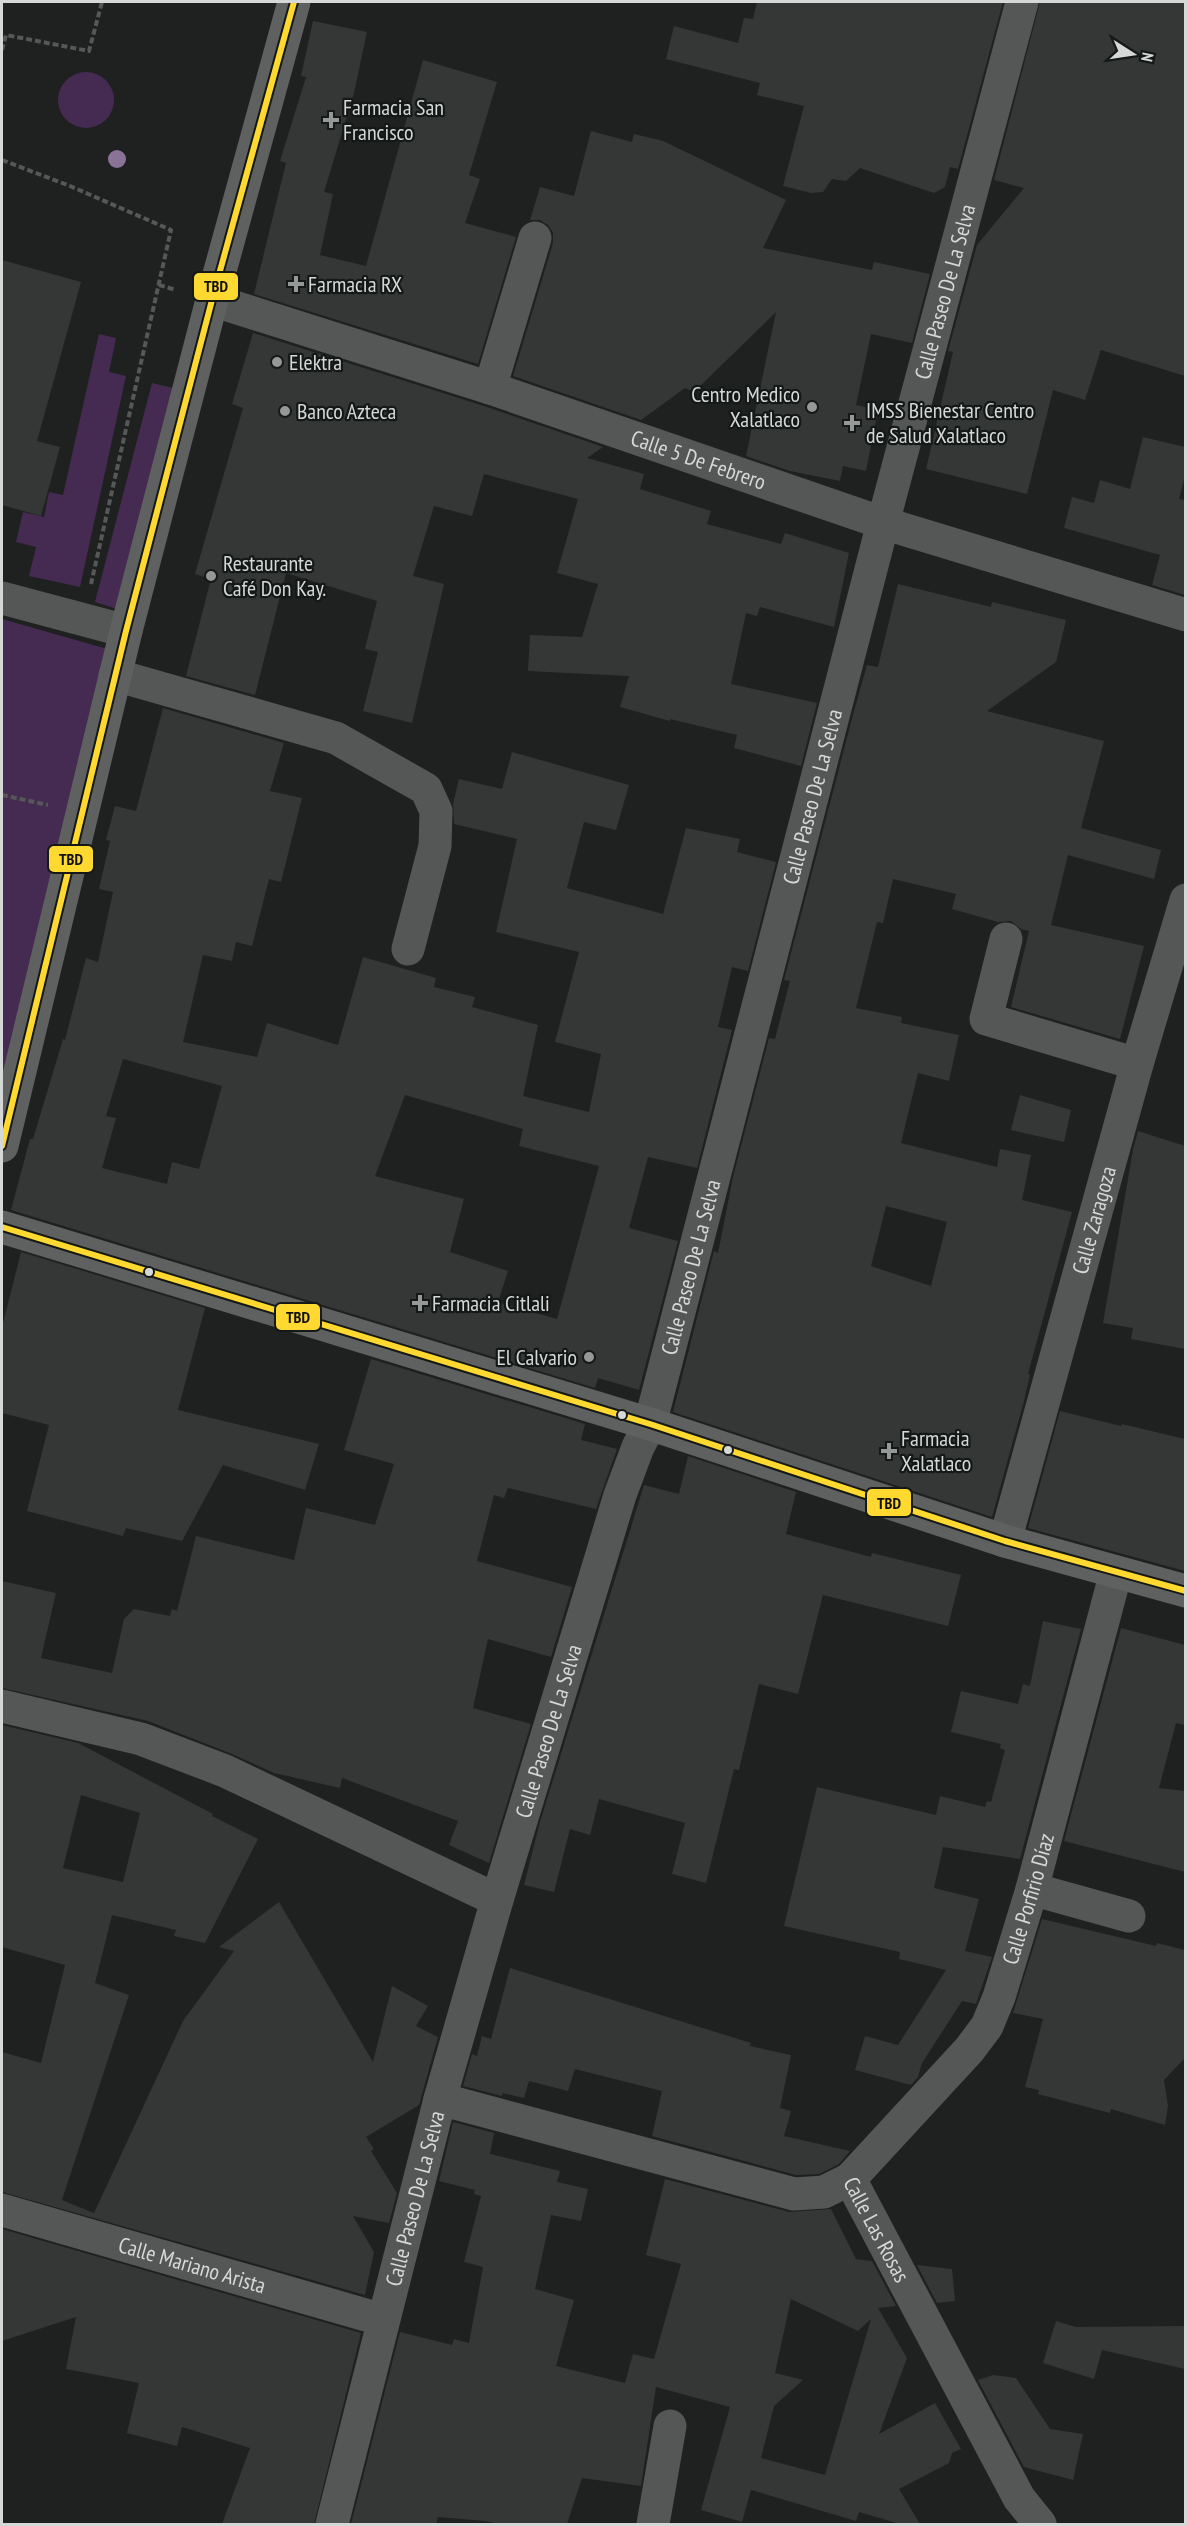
<svg xmlns="http://www.w3.org/2000/svg" width="1187" height="2526" viewBox="0 0 1187 2526" font-family="'PT Sans Narrow',sans-serif">
	<rect width="100%" height="100%" fill="#1f2020"/>
	<g fill="#452b52">
		<circle cx="86" cy="100" r="28"/>
		<path d="M 99,334 L 116,338 L 109,372 L 126,376 L 80,587 L 29,576 L 36,547 L 16,542 L 23,512 L 44,517 L 49,492 L 63,495 Z"/>
		<path d="M 152,383 L 173,388 L 117,609 L 95,602 Z"/>
		<path d="M 2,619 L 111,650 L 2,1091 Z"/>
	</g>
	<g fill="#353736" fill-rule="evenodd">
		<path d="M 757,2 L 1003,2 L 958,169 L 950,167 L 945,187 L 934,193 L 860,168 L 846,181 L 832,179 L 823,192 L 811,193 L 783,186 L 804,106 L 757,95 L 760,83 L 666,59 L 674,26 L 738,43 L 744,18 L 753,19 Z"/>
		<path d="M 1040,2 L 1185,2 L 1185,376 L 1101,350 L 1085,400 L 1053,390 L 1027,494 L 926,469 L 953,352 L 948,351 L 977,245 L 1024,188 L 994,180 Z"/>
		<path d="M 313,21 L 367,32 L 354,93 L 324,192 L 333,194 L 320,255 L 366,266 L 423,60 L 497,82 L 469,175 L 480,179 L 465,223 L 516,237 L 478,364 L 254,294 L 286,163 L 280,161 L 306,77 L 301,76 Z"/>
		<path d="M 591,131 L 632,142 L 634,134 L 663,141 L 786,200 L 763,248 L 872,270 L 874,262 L 930,274 L 912,343 L 871,334 L 856,405 L 878,410 L 866,471 L 843,466 L 840,481 L 790,471 L 746,456 L 776,312 L 694,392 L 685,388 L 641,420 L 513,376 L 553,243 L 553,233 L 548,225 L 540,220 L 530,220 L 540,187 L 574,196 Z"/>
		<path d="M 2,260 L 81,282 L 37,441 L 60,447 L 41,516 L 2,505 Z"/>
		<path d="M 253,333 L 484,406 L 603,447 L 587,458 L 644,474 L 640,489 L 711,511 L 707,524 L 781,544 L 785,533 L 849,553 L 834,627 L 760,607 L 757,616 L 746,613 L 731,684 L 817,703 L 801,766 L 734,748 L 737,735 L 670,719 L 670,721 L 620,707 L 629,676 L 528,671 L 530,635 L 582,637 L 598,584 L 557,573 L 578,499 L 484,474 L 472,516 L 434,506 L 413,576 L 444,584 L 412,723 L 363,711 L 378,652 L 365,649 L 377,601 L 286,573 L 255,695 L 186,676 L 211,579 L 195,574 L 243,408 L 232,404 Z"/>
		<path d="M 1143,437 L 1185,447 L 1185,476 L 1179,499 L 1185,500 L 1185,595 L 1152,585 L 1160,555 L 1064,528 L 1072,497 L 1094,503 L 1100,480 L 1130,489 Z"/>
		<path d="M 898,584 L 991,607 L 992,602 L 1066,620 L 1056,662 L 987,711 L 1104,741 L 1081,828 L 1161,850 L 1154,879 L 1068,855 L 1051,925 L 1144,946 L 1120,1039 L 1011,1007 L 1029,931 L 1021,929 L 1011,921 L 998,922 L 952,909 L 956,894 L 893,879 L 883,923 L 877,922 L 856,1008 L 902,1017 L 901,1023 L 959,1035 L 949,1081 L 918,1073 L 901,1143 L 997,1167 L 1000,1149 L 1031,1155 L 1022,1200 L 1072,1212 L 1028,1374 L 1030,1375 L 1024,1401 L 992,1517 L 673,1412 L 714,1251 L 718,1253 L 733,1177 L 769,1038 L 775,1039 L 790,981 L 784,980 L 854,711 L 867,665 L 878,667 ZM 886,1206 L 947,1222 L 931,1286 L 871,1266 Z"/>
		<path d="M 163,708 L 284,743 L 270,791 L 302,798 L 281,882 L 269,879 L 252,946 L 236,942 L 232,961 L 203,955 L 183,1042 L 257,1057 L 267,1023 L 338,1045 L 363,957 L 436,978 L 434,987 L 475,997 L 472,1007 L 538,1025 L 523,1096 L 589,1112 L 601,1054 L 555,1042 L 579,952 L 496,932 L 517,839 L 454,824 L 453,804 L 459,779 L 502,789 L 512,752 L 629,785 L 616,830 L 584,822 L 567,888 L 663,914 L 686,828 L 740,839 L 737,852 L 776,862 L 748,971 L 732,967 L 718,1027 L 732,1030 L 697,1168 L 648,1157 L 629,1228 L 678,1241 L 639,1390 L 598,1378 L 595,1388 L 11,1210 L 30,1139 L 33,1139 L 63,1039 L 65,1040 L 86,958 L 98,962 L 113,892 L 99,889 L 110,841 L 106,840 L 115,806 L 136,811 ZM 123,1059 L 222,1086 L 199,1169 L 172,1162 L 167,1184 L 102,1168 L 116,1118 L 106,1116 ZM 405,1095 L 523,1129 L 519,1146 L 599,1166 L 557,1319 L 498,1302 L 508,1271 L 450,1252 L 464,1199 L 375,1176 Z"/>
		<path d="M 1020,1095 L 1071,1110 L 1064,1142 L 1011,1130 Z"/>
		<path d="M 1138,1131 L 1185,1146 L 1185,1349 L 1131,1339 L 1133,1328 L 1103,1323 L 1133,1150 Z"/>
		<path d="M 21,1252 L 205,1308 L 178,1410 L 319,1444 L 305,1490 L 223,1465 L 182,1541 L 126,1528 L 123,1536 L 27,1511 L 49,1425 L 2,1413 L 2,1327 Z"/>
		<path d="M 371,1359 L 585,1424 L 581,1440 L 617,1449 L 596,1509 L 508,1488 L 504,1498 L 494,1495 L 477,1561 L 572,1587 L 551,1657 L 488,1639 L 473,1708 L 531,1724 L 489,1863 L 449,1845 L 458,1821 L 342,1778 L 340,1788 L 274,1773 L 232,1754 L 148,1721 L 2,1688 L 2,1581 L 56,1593 L 41,1658 L 112,1673 L 124,1619 L 134,1609 L 170,1616 L 172,1609 L 177,1611 L 196,1536 L 294,1560 L 306,1508 L 375,1525 L 394,1464 L 344,1450 Z"/>
		<path d="M 1060,1411 L 1121,1426 L 1122,1424 L 1185,1439 L 1185,1571 L 1028,1528 Z"/>
		<path d="M 688,1456 L 796,1492 L 786,1534 L 871,1557 L 872,1553 L 961,1575 L 948,1626 L 823,1595 L 798,1694 L 759,1684 L 739,1770 L 734,1769 L 706,1883 L 672,1874 L 685,1823 L 599,1799 L 590,1835 L 570,1829 L 554,1892 L 524,1885 L 540,1822 L 644,1485 L 679,1494 Z"/>
		<path d="M 1043,1621 L 1081,1629 L 1020,1859 L 943,1847 L 934,1888 L 979,1899 L 965,1951 L 992,1957 L 976,2004 L 962,2001 L 922,2063 L 918,2077 L 911,2085 L 855,2070 L 865,2036 L 898,2045 L 946,1970 L 899,1959 L 900,1952 L 784,1926 L 817,1787 L 936,1815 L 940,1796 L 985,1807 L 987,1801 L 991,1802 L 1005,1750 L 1000,1748 L 1001,1744 L 951,1732 L 961,1691 L 1018,1704 L 1023,1684 L 1030,1686 Z"/>
		<path d="M 1121,1628 L 1185,1645 L 1185,1725 L 1176,1723 L 1159,1788 L 1185,1791 L 1185,1872 L 1064,1841 Z"/>
		<path d="M 2,1725 L 78,1743 L 213,1814 L 212,1816 L 258,1839 L 205,1943 L 174,1936 L 176,1930 L 112,1915 L 95,1983 L 129,1995 L 62,2200 L 94,2213 L 183,2021 L 234,1951 L 219,1947 L 279,1902 L 373,2062 L 392,1986 L 428,2006 L 416,2026 L 438,2037 L 419,2105 L 366,2137 L 374,2149 L 371,2151 L 397,2193 L 389,2223 L 353,2216 L 374,2252 L 365,2295 L 2,2192 L 2,2052 L 41,2063 L 65,1965 L 2,1947 ZM 81,1795 L 140,1813 L 123,1882 L 63,1868 Z"/>
		<path d="M 1042,1919 L 1156,1946 L 1157,1943 L 1185,1950 L 1185,2058 L 1164,2080 L 1168,2106 L 1165,2125 L 1111,2109 L 1110,2113 L 1038,2094 L 1039,2090 L 1025,2087 L 1043,2019 L 1013,2013 Z"/>
		<path d="M 510,1968 L 751,2043 L 750,2046 L 791,2055 L 780,2108 L 791,2111 L 784,2136 L 850,2151 L 839,2164 L 819,2174 L 796,2175 L 652,2136 L 662,2091 L 575,2069 L 568,2091 L 529,2081 L 524,2098 L 503,2093 L 502,2096 L 463,2086 L 472,2054 L 477,2056 L 482,2036 L 491,2039 Z"/>
		<path d="M 453,2122 L 494,2133 L 490,2154 L 560,2171 L 557,2182 L 588,2189 L 581,2221 L 551,2215 L 535,2289 L 574,2300 L 556,2366 L 625,2383 L 633,2354 L 654,2359 L 681,2264 L 646,2255 L 665,2179 L 789,2212 L 831,2209 L 856,2259 L 872,2261 L 896,2306 L 878,2308 L 907,2358 L 879,2434 L 935,2403 L 961,2449 L 952,2453 L 949,2463 L 899,2489 L 920,2524 L 900,2524 L 859,2512 L 856,2521 L 751,2490 L 742,2522 L 701,2510 L 730,2407 L 656,2387 L 641,2486 L 582,2478 L 567,2524 L 498,2524 L 485,2521 L 438,2517 L 436,2524 L 351,2524 L 400,2332 L 452,2345 L 454,2339 L 469,2343 L 483,2267 L 464,2262 L 481,2196 L 474,2194 L 475,2190 L 439,2181 ZM 791,2299 L 858,2331 L 871,2319 L 825,2475 L 761,2458 L 774,2406 L 803,2380 L 775,2373 Z"/>
		<path d="M 2,2229 L 361,2333 L 314,2524 L 222,2524 L 250,2448 L 182,2427 L 177,2446 L 127,2433 L 139,2383 L 66,2369 L 76,2317 L 2,2341 Z"/>
		<path d="M 917,2265 L 952,2269 L 955,2301 L 937,2303 Z"/>
		<path d="M 1056,2321 L 1076,2327 L 1185,2326 L 1185,2369 L 1102,2350 L 1094,2379 L 1043,2363 Z"/>
		<path d="M 993,2375 L 1016,2378 L 1050,2429 L 1083,2434 L 1073,2480 L 1024,2467 L 978,2380 Z"/>
	</g>
	<g fill="none" stroke-linecap="round" stroke-linejoin="round">
		<g stroke="#565757" stroke-width="4" stroke-dasharray="6 3" stroke-linecap="butt">
			<path d="M 2,50 L 6,35 L 89,51 L 102,2"/>
			<path d="M 2,160 L 70,186 L 171,230 L 91,584"/>
			<path d="M 159,285 L 176,290"/>
			<path d="M 2,795 L 48,805"/>
		</g>
		<g stroke="#555656" stroke-width="33">
			<path id="s1" d="M 212,300 L 490,388 L 883,523 L 1186,615"/>
			<path d="M 490,388 L 535,238"/>
			<path d="M 2,598 L 126,631"/>
			<path d="M 115,675 L 336,738 L 426,789 L 436,811 L 435,846 L 408,949"/>
			<path d="M 1006,939 L 986,1019 L 1137,1064"/>
			<path id="s2" d="M 1005,1541 L 1137,1064 L 1186,900"/>
			<path d="M 2,1706 L 141,1739 L 225,1771 L 497,1900"/>
			<path d="M 1032,1889 L 1129,1916"/>
			<path id="s3" d="M 440,2099 L 794,2194 L 824,2192 L 850,2179 L 969,2050 L 987,2026 L 999,1997 L 1032,1889 L 1116,1572"/>
			<path id="s4" d="M 850,2179 L 1019,2498 L 1040,2524"/>
			<path id="s5" d="M 2,2210 L 383,2320"/>
			<path id="s6" d="M 332,2524 L 440,2099 L 497,1900 L 620,1495 L 638,1447 L 650,1424 L 883,523 L 1022,2"/>
			<path d="M 653,2524 L 670,2426"/>
		</g>
		<g stroke="#5f6060" stroke-width="33">
			<path d="M 2,1146 L 126,631 L 212,300 L 294,2"/>
			<path d="M 2,1227 L 650,1424 L 1005,1541 L 1186,1591"/>
		</g>
		<defs>
			<g id="bus-1">
				<path d="M 2,1146 L 126,631 L 212,300 L 294,2"/>
				<path d="M 2,1227 L 650,1424 L 1005,1541 L 1186,1591"/>
			</g>
		</defs>
		<use href="#bus-1" stroke="#141817" stroke-width="10"/>
		<use href="#bus-1" stroke="#ffd92f" stroke-width="6"/>
	</g>
	<circle fill="#8b7398" cx="117" cy="159" r="9"/>
	<g fill="#969898" stroke="#141817" stroke-width="2">
		<path d="M328 111h6v6h6v6h-6v6h-6v-6h-6v-6h6z"/>
		<path d="M293 275h6v6h6v6h-6v6h-6v-6h-6v-6h6z"/>
		<circle cx="277" cy="362" r="6"/>
		<circle cx="812" cy="407" r="6"/>
		<circle cx="285" cy="411" r="6"/>
		<path d="M849 414h6v6h6v6h-6v6h-6v-6h-6v-6h6z"/>
		<circle cx="211" cy="576" r="6"/>
		<path d="M417 1294h6v6h6v6h-6v6h-6v-6h-6v-6h6z"/>
		<circle cx="589" cy="1357" r="6"/>
		<path d="M886 1442h6v6h6v6h-6v6h-6v-6h-6v-6h6z"/>
	</g>
	<g fill="#d6d8d8" stroke="#141817" stroke-width="2">
		<circle cx="149" cy="1272" r="5"/>
		<circle cx="622" cy="1415" r="5"/>
		<circle cx="728" cy="1450" r="5"/>
	</g>
	<g text-anchor="middle" dominant-baseline="central" stroke-width="4.5" stroke-linejoin="round" paint-order="stroke">
		<g font-size="22" fill="#d6d8d8" stroke="#141817" text-anchor="start">
			<text x="343" y="107">Farmacia San<tspan x="343" dy="25">Francisco</tspan></text>
			<text x="308" y="284">Farmacia RX</text>
			<text x="289" y="362">Elektra</text>
			<text x="800" y="394" text-anchor="end">Centro Medico<tspan x="800" dy="25">Xalatlaco</tspan></text>
			<text x="866" y="410">IMSS Bienestar Centro<tspan x="866" dy="25">de Salud Xalatlaco</tspan></text>
			<text x="297" y="411">Banco Azteca</text>
			<text x="223" y="563">Restaurante<tspan x="223" dy="25">Café Don Kay.</tspan></text>
			<text x="432" y="1303">Farmacia Citlali</text>
			<text x="577" y="1357" text-anchor="end">El Calvario</text>
			<text x="901" y="1438">Farmacia<tspan x="901" dy="25">Xalatlaco</tspan></text>
		</g>
		<g font-size="22" fill="#d6d8d8" stroke="#141817">
			<text stroke="none"><textPath href="#s6" startOffset="2316">Calle Paseo De La Selva</textPath></text>
			<text stroke="none"><textPath href="#s1" startOffset="512">Calle 5 De Febrero</textPath></text>
			<text stroke="none"><textPath href="#s6" startOffset="1794">Calle Paseo De La Selva</textPath></text>
			<text stroke="none"><textPath href="#s2" startOffset="333">Calle Zaragoza</textPath></text>
			<text stroke="none"><textPath href="#s6" startOffset="1308">Calle Paseo De La Selva</textPath></text>
			<text stroke="none"><textPath href="#s6" startOffset="822">Calle Paseo De La Selva</textPath></text>
			<text stroke="none"><textPath href="#s3" startOffset="765">Calle Porfirio Díaz</textPath></text>
			<text stroke="none"><textPath href="#s6" startOffset="336">Calle Paseo De La Selva</textPath></text>
			<text stroke="none"><textPath href="#s4" startOffset="57">Calle Las Rosas</textPath></text>
			<text stroke="none"><textPath href="#s5" startOffset="198">Calle Mariano Arista</textPath></text>
		</g>
	</g>
	<g stroke="#141817" stroke-width="2">
		<rect x="193" y="272" width="46" height="29" rx="6" fill="#ffd92f"/>
		<rect x="48" y="845" width="46" height="28" rx="6" fill="#ffd92f"/>
		<rect x="275" y="1303" width="46" height="28" rx="6" fill="#ffd92f"/>
		<rect x="866" y="1488" width="46" height="29" rx="6" fill="#ffd92f"/>
	</g>
	<g font-size="16" text-anchor="middle" font-weight="bold" fill="#111">
		<text x="216" y="292">TBD</text>
		<text x="71" y="865">TBD</text>
		<text x="298" y="1323">TBD</text>
		<text x="889" y="1509">TBD</text>
	</g>
	<rect width="1187" height="2526" fill="none" stroke="#d6d8d8" stroke-width="6"/>
	<g transform="translate(1133 54) rotate(102)" stroke="#141817" stroke-width="4.5" paint-order="stroke">
	<path d="M0-4.5L10 22L0 15L-10 22Z" fill="#d6d8d8"/>
	<text y="-9" font-size="16" font-weight="bold" text-anchor="middle" fill="#d6d8d8">N</text>
	</g>
</svg>
